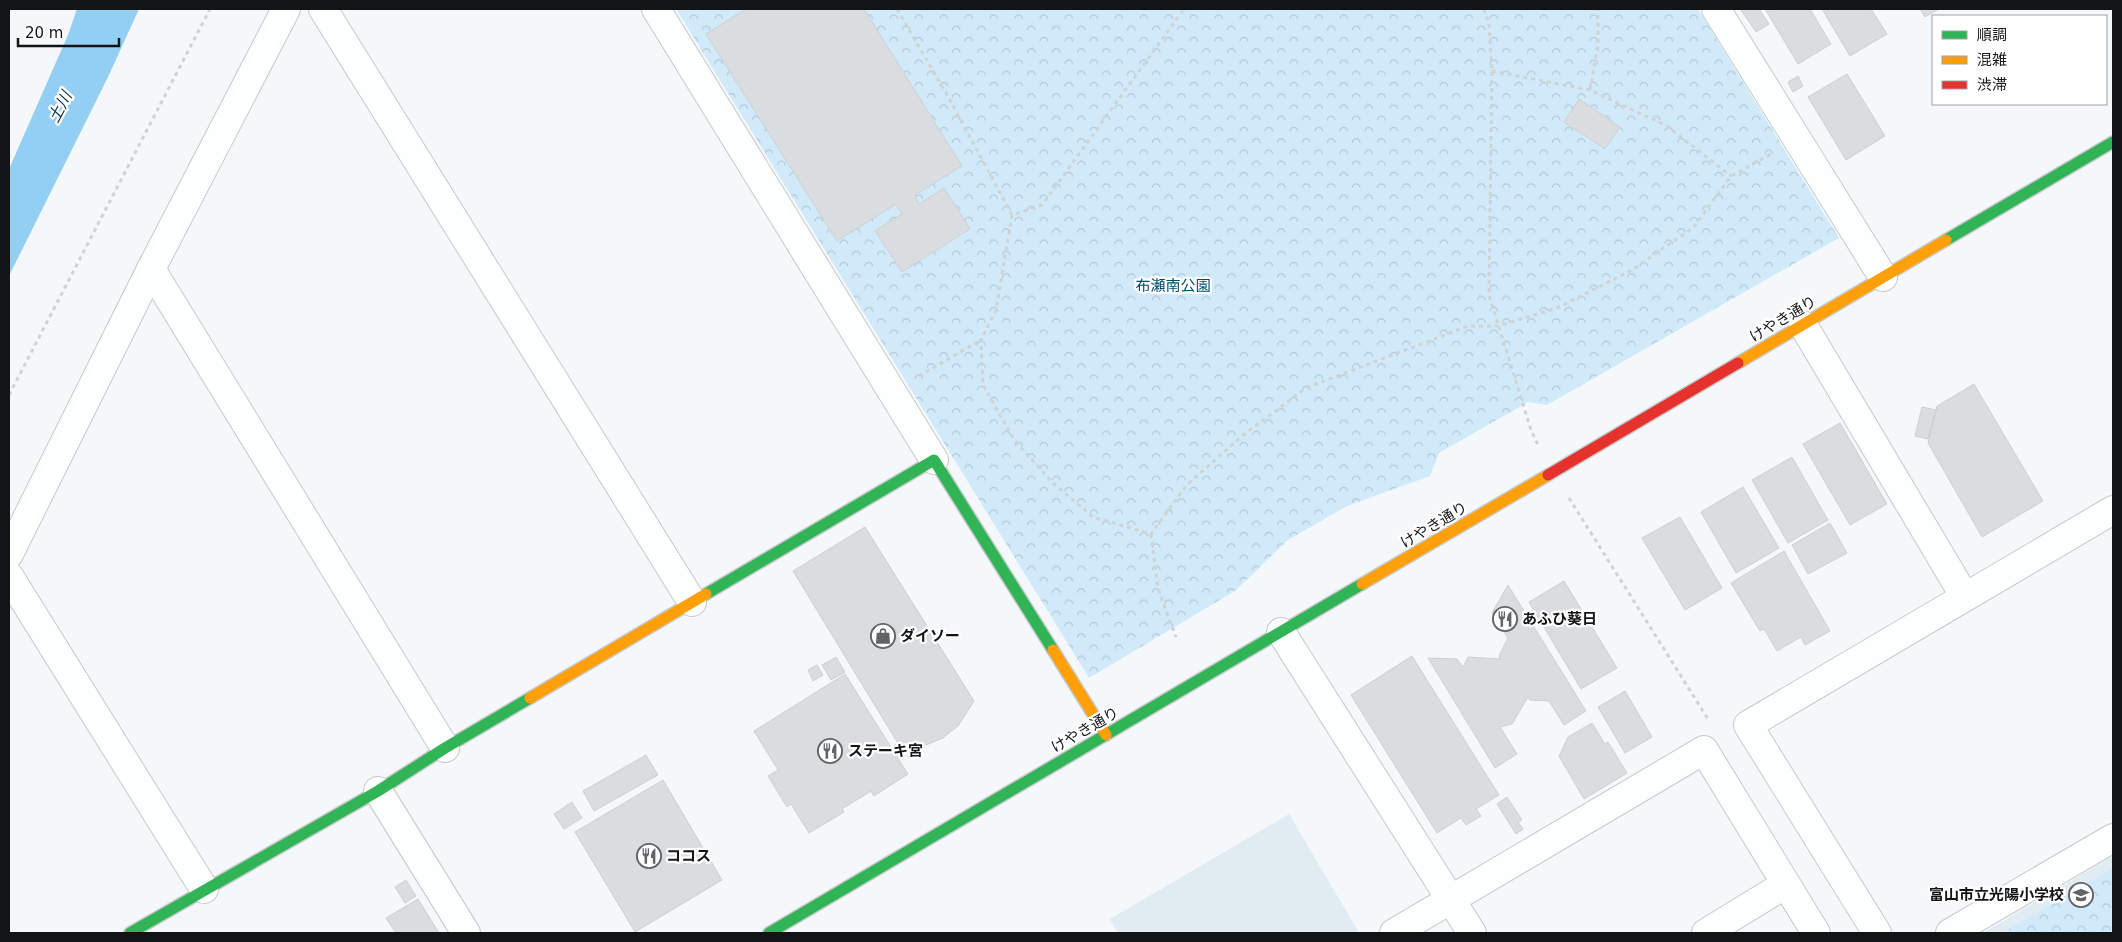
<svg xmlns="http://www.w3.org/2000/svg" width="2122" height="942" viewBox="0 0 2122 942" font-family="'DejaVu Sans','Noto Sans JP',sans-serif">
	<defs>
		<pattern id="park-crowns" width="20" height="18" patternUnits="userSpaceOnUse" patternTransform="scale(1.25)"><rect width="20" height="18" fill="#d1eafa"/><path d="M2 6a3 3 0 1 1 6 0M12 15a3 3 0 1 1 6 0" fill="none" stroke="#b2c8d6"/></pattern>
	</defs>
	<rect width="100%" height="100%" fill="#f4f8fb"/>
	<g fill="#e1ebf2">
		<path d="M 1289,814 L 1358,931 L 1354,933 L 1118,933 L 1110,919 Z"/>
		<path d="M 2113,856 L 2113,933 L 1983,933 Z"/>
	</g>
	<g fill="url(#park-crowns)">
		<path d="M 676,9 L 1698,9 L 1839,238 L 1547,405 L 1528,402 L 1439,453 L 1430,476 L 1347,506 L 1288,540 L 1235,591 L 1089,678 Z"/>
		<path d="M 2113,868 L 2113,933 L 2002,933 Z"/>
	</g>
	<path fill="#92cff3" d="M 77,9 L 139,9 L 108,77 L 9,276 L 9,169 L 68,35 Z"/>
	<g fill="#dadde0" stroke="#cdd0d3">
		<path d="M 746,9 L 864,9 L 962,166 L 915,195 L 919,204 L 944,188 L 970,229 L 902,272 L 875,231 L 902,214 L 896,204 L 837,241 L 706,34 Z"/>
		<path d="M 1743,9 L 1759,9 L 1769,24 L 1756,32 L 1741,10 Z"/>
		<path d="M 1765,9 L 1810,9 L 1831,44 L 1798,64 Z"/>
		<path d="M 1822,9 L 1871,9 L 1887,34 L 1850,56 Z"/>
		<path d="M 1920,9 L 1939,9 L 1925,17 Z"/>
		<path d="M 1847,74 L 1885,136 L 1846,160 L 1808,97 Z"/>
		<path d="M 1798,76 L 1803,86 L 1793,92 L 1788,82 Z"/>
		<path d="M 1579,99 L 1620,127 L 1605,149 L 1564,122 Z"/>
		<path d="M 1974,384 L 2043,501 L 1982,537 L 1928,443 L 1937,406 Z"/>
		<path d="M 1922,407 L 1936,410 L 1928,439 L 1915,436 Z"/>
		<path d="M 1840,423 L 1887,504 L 1850,525 L 1803,444 Z"/>
		<path d="M 1792,457 L 1828,520 L 1788,543 L 1752,480 Z"/>
		<path d="M 1743,487 L 1779,548 L 1736,573 L 1701,512 Z"/>
		<path d="M 1680,517 L 1722,588 L 1685,610 L 1642,538 Z"/>
		<path d="M 1830,523 L 1847,553 L 1808,574 L 1792,545 Z"/>
		<path d="M 865,527 L 974,701 L 958,726 L 949,733 L 943,738 L 926,745 L 899,745 L 793,571 Z"/>
		<path d="M 1784,551 L 1830,631 L 1805,645 L 1801,637 L 1777,651 L 1764,629 L 1760,631 L 1731,583 Z"/>
		<path d="M 1564,581 L 1617,668 L 1581,689 L 1529,602 Z"/>
		<path d="M 1508,585 L 1586,711 L 1564,725 L 1549,701 L 1530,700 L 1528,697 L 1512,724 L 1500,727 L 1517,754 L 1495,768 L 1428,658 L 1457,659 L 1463,667 L 1468,657 L 1501,659 L 1499,656 L 1508,638 L 1492,613 Z"/>
		<path d="M 1412,656 L 1499,795 L 1476,809 L 1481,816 L 1466,825 L 1461,818 L 1437,833 L 1351,695 Z"/>
		<path d="M 836,657 L 845,672 L 831,680 L 822,665 Z"/>
		<path d="M 817,665 L 823,675 L 813,681 L 808,670 Z"/>
		<path d="M 845,674 L 908,774 L 874,796 L 871,791 L 842,809 L 844,812 L 809,833 L 791,804 L 787,807 L 768,776 L 778,770 L 754,731 Z"/>
		<path d="M 1625,691 L 1652,737 L 1625,753 L 1598,707 Z"/>
		<path d="M 1592,723 L 1605,744 L 1608,742 L 1627,773 L 1584,799 L 1559,756 L 1568,737 Z"/>
		<path d="M 646,755 L 658,775 L 594,811 L 583,791 Z"/>
		<path d="M 663,780 L 722,880 L 635,932 L 575,832 Z"/>
		<path d="M 1507,797 L 1522,820 L 1518,822 L 1523,829 L 1516,834 L 1497,804 Z"/>
		<path d="M 572,802 L 582,818 L 564,829 L 554,814 Z"/>
		<path d="M 406,880 L 416,896 L 405,903 L 395,887 Z"/>
		<path d="M 418,899 L 439,933 L 396,933 L 386,918 Z"/>
	</g>
	<g fill="none" stroke-linecap="round" stroke-linejoin="round">
		<defs>
			<g id="street">
				<path d="M 323,9 L 692,602"/>
				<path d="M 656,9 L 934,460"/>
				<path d="M 1716,9 L 1883,277"/>
				<path d="M 151,269 L 445,748"/>
				<path d="M 1803,325 L 1965,597"/>
				<path d="M 9,554 L 151,269 L 286,9"/>
				<path d="M 9,576 L 204,889"/>
				<path d="M 1281,632 L 1472,933"/>
				<path d="M 378,791 L 466,933"/>
				<path d="M 1394,933 L 1704,750 L 1816,933"/>
				<path d="M 1706,933 L 1786,884"/>
				<path d="M 1877,933 L 1748,725 L 2113,510"/>
				<path d="M 1950,933 L 2113,838"/>
			</g>
			<g id="fast">
				<path d="M 1946,240 L 2113,142"/>
				<path d="M 706,594 L 934,460 L 1053,650"/>
				<path d="M 130,933 L 378,791 L 445,748 L 530,698"/>
				<path d="M 769,933 L 1362,584"/>
			</g>
			<g id="slow">
				<path d="M 1738,363 L 1946,240"/>
				<path d="M 1362,584 L 1548,475"/>
				<path d="M 1053,650 L 1106,735"/>
				<path d="M 530,698 L 706,594"/>
			</g>
			<path id="jam" d="M 1548,475 L 1738,363"/>
		</defs>
		<use href="#street" stroke="#c6c9cc" stroke-width="30"/>
		<use href="#fast" stroke="#c6c9cc" stroke-width="14"/>
		<use href="#slow" stroke="#c6c9cc" stroke-width="14"/>
		<use href="#jam" stroke="#c6c9cc" stroke-width="14"/>
		<g stroke="#d1d3d3" stroke-width="3" stroke-dasharray="4 4" stroke-linecap="butt">
			<path d="M 897,9 L 950,100 L 1012,215 L 1042,205 L 1184,9"/>
			<path d="M 1484,9 L 1489,24 L 1492,71 L 1489,295 L 1531,430 L 1538,445"/>
			<path d="M 1492,71 L 1590,90 L 1667,126 L 1731,176"/>
			<path d="M 1590,90 L 1598,45 L 1598,9"/>
			<path d="M 1012,215 L 996,310 L 981,340 L 983,385 L 1015,441 L 1054,484 L 1093,517 L 1151,534 L 1186,486 L 1242,436 L 1306,388 L 1468,326 L 1498,326 L 1557,308 L 1632,270 L 1694,227 L 1731,176 L 1771,154"/>
			<path d="M 919,376 L 981,340"/>
			<path d="M 9,395 L 210,9"/>
			<path d="M 1569,498 L 1708,719"/>
			<path d="M 1151,534 L 1158,589 L 1176,637"/>
		</g>
		<use href="#street" stroke="#fdfefe" stroke-width="28"/>
		<use href="#fast" stroke="#30b455" stroke-width="11"/>
		<use href="#slow" stroke="#ff9f0a" stroke-width="11"/>
		<use href="#jam" stroke="#e5322d" stroke-width="11"/>
	</g>
	<defs>
		<symbol id="restaurant-ring" viewBox="-11 -11 22 22"><circle r="9.5" fill="#fff" stroke="#616466" stroke-width="1.5"/><path d="M-5-6h1v4h1v-4h1v4h1v-4h1v5L-1.5 .5V6h-2V.5L-5-1ZM5-6V6H3V1.5H1.5Q1.5-4 5-6Z" fill="#616466"/></symbol>
		<symbol id="shop-ring" viewBox="-11 -11 22 22"><circle r="9.5" fill="#fff" stroke="#616466" stroke-width="1.5"/><path d="M-5-2.5h2.3a2.7 3.5 0 0 1 5.4 0H5L5.5 6h-11ZM-1.5-2.5h3a1.5 2.3 0 0 0-3 0Z" fill="#616466"/></symbol>
		<symbol id="school-ring" viewBox="-11 -11 22 22"><circle r="9.5" fill="#fff" stroke="#616466" stroke-width="1.5"/><path d="M0-5L7-2L0 1L-7-2ZM-4 1L0 2.5L4 1V4Q0 6-4 4Z" fill="#616466"/></symbol>
	</defs>
	<g fill-rule="evenodd">
		<use href="#restaurant-ring" x="1491" y="605" width="28" height="28"/>
		<use href="#shop-ring" x="869" y="622" width="28" height="28"/>
		<use href="#restaurant-ring" x="816" y="737" width="28" height="28"/>
		<use href="#restaurant-ring" x="635" y="842" width="28" height="28"/>
		<use href="#school-ring" x="2067" y="881" width="28" height="28"/>
	</g>
	<g text-anchor="middle" dominant-baseline="central" stroke-width="4.5" stroke-linejoin="round" paint-order="stroke">
		<g font-size="15" fill="#004a6a" stroke="#fff">
			<text x="1173" y="286">布瀬南公園</text>
		</g>
		<g font-size="15" fill="#121416" stroke="#fff">
			<text transform="translate(1783 319) rotate(-31)">けやき通り</text>
			<text transform="translate(1434 525) rotate(-31)">けやき通り</text>
			<text transform="translate(1085 730) rotate(-30)">けやき通り</text>
		</g>
		<g font-size="15" font-weight="bold" fill="#121416" stroke="#fff" text-anchor="start">
			<text x="1522" y="619">あふひ葵日</text>
			<text x="900" y="636">ダイソー</text>
			<text x="848" y="751">ステーキ宮</text>
			<text x="666" y="856">ココス</text>
			<text x="2064" y="895" text-anchor="end">富山市立光陽小学校</text>
		</g>
		<g font-size="16" font-style="italic" fill="#0c3347" stroke="#fff">
			<text transform="translate(60 107) rotate(-62)">土川</text>
		</g>
	</g>
	<rect width="2122" height="942" fill="none" stroke="#121416" stroke-width="20"/>
	<rect x="1932" y="15" width="175" height="90" fill="#ffffff" stroke="#a0a1a2"/>
	<rect x="1942" y="31" width="25" height="8" fill="#30b455" stroke="#a0a1a2"/>
	<text x="1977" y="40" font-size="15" fill="#121416">順調</text>
	<rect x="1942" y="56" width="25" height="8" fill="#ff9f0a" stroke="#a0a1a2"/>
	<text x="1977" y="65" font-size="15" fill="#121416">混雑</text>
	<rect x="1942" y="81" width="25" height="8" fill="#e5322d" stroke="#a0a1a2"/>
	<text x="1977" y="90" font-size="15" fill="#121416">渋滞</text>
	<path d="M18 38v8h101v-8" fill="none" stroke="#121416" stroke-width="2.5"/>
	<text x="25" y="38" font-size="15" fill="#121416" stroke="#ffffff" stroke-width="4" paint-order="stroke">20 m</text>
</svg>
